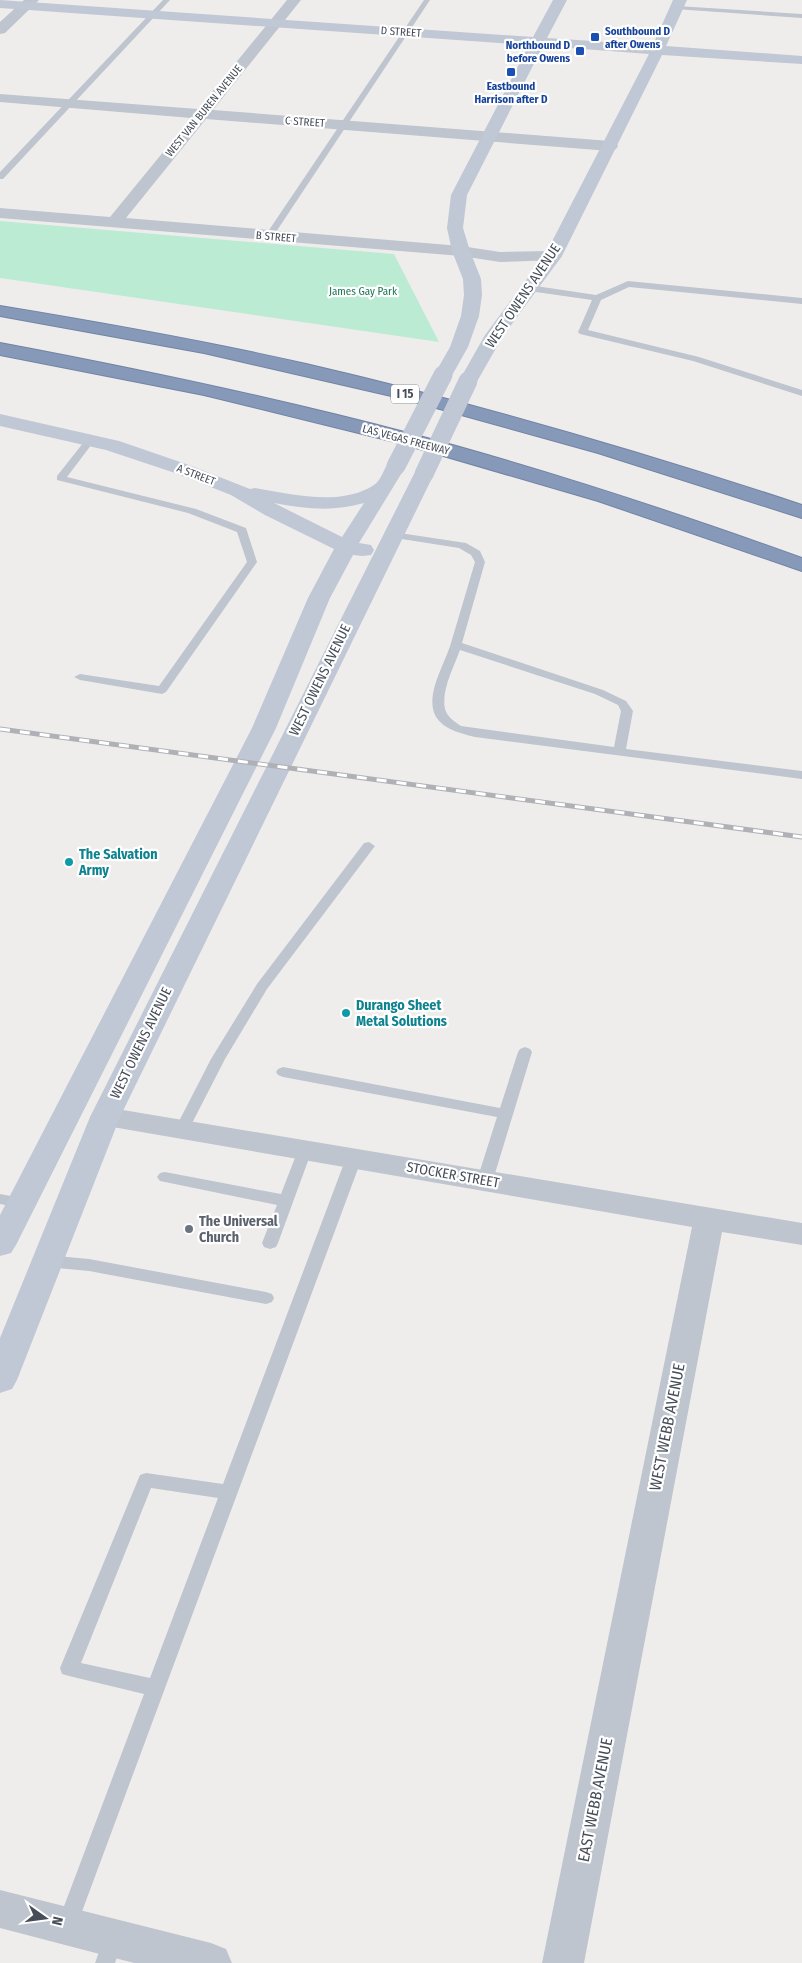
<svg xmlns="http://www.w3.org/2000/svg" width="802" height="1963" viewBox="0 0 802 1963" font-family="'Fira Sans Condensed',sans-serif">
	<rect width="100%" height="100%" fill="#efedec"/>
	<path fill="#bcebd4" d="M 0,221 L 394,254 L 439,342 L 0,278 Z"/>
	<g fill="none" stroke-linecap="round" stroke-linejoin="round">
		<defs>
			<g id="highway">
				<path d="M 0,306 C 103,323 205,341 306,364 C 474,403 639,451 802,505 L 802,518 L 598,453 L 400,398 L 204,353 L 0,316 Z"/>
				<path d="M 0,343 C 138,369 276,398 412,434 C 544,469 674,512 802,558 L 802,571 L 598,501 L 399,443 L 204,395 L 0,355 Z"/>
			</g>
		</defs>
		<use href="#highway" stroke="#7284a4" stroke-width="2"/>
		<g fill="#bec5ce" fill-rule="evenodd">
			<path d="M 163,0 L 170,0 L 3,179 L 0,179 L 0,172 Z"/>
			<path d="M 424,0 L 430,0 L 272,238 L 266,238 L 265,236 Z"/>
			<path d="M 677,6 L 802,14 L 802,18 L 675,9 L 675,7 Z"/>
			<path d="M 628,281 L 802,298 L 802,304 L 629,287 L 601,300 L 588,330 L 699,357 L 802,390 L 802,396 L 693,361 L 580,334 L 578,332 L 592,300 L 529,291 L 525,288 L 529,285 L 596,295 Z"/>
			<path d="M 90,437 L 95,440 L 67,477 L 196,509 L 246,528 L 257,562 L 166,692 L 162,694 L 80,680 L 74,677 L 80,674 L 159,686 L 247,562 L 237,532 L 188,513 L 57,480 L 57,476 L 87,438 Z"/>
			<path d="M 393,532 L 466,543 L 480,551 L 485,562 L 462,643 L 603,690 L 626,701 L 633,711 L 626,749 L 802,771 L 802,779 L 475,737 C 459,733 437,728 433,709 C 429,688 445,663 451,643 C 459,616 467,589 475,562 L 471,555 L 459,548 L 389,537 L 388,535 ZM 460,650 L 595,694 L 618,705 L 621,711 L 614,747 L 461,726 C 455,722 447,717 445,709 C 441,690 454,667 460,650 Z"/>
			<path d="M 369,842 L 375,846 L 267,989 L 225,1059 L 187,1133 L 177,1133 L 175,1129 L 211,1059 L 257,984 L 364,843 Z"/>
			<path d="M 525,1047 L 530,1049 L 532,1052 L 493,1180 L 490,1184 L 485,1185 L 480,1184 L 477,1180 L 497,1117 L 283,1077 L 278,1075 L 276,1072 L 278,1069 L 283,1067 L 500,1108 L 518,1052 L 520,1049 Z"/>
			<path d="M 305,1145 L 310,1146 L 312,1150 L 278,1243 L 276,1247 L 270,1249 L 264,1247 L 262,1243 L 277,1205 L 165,1182 L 160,1181 L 157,1177 L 160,1173 L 165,1172 L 281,1194 L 298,1150 L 300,1146 Z"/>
			<path d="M 354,1153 L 359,1154 L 362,1158 L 77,1925 L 74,1932 L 67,1935 L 60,1932 L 57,1925 L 144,1694 L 69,1676 L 62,1674 L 60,1668 L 140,1475 L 146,1473 L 223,1484 L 346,1158 L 349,1154 ZM 151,1488 L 218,1498 L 150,1678 L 81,1663 Z"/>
			<path d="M 0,1194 L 27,1199 L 30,1203 L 27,1207 L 22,1208 L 0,1204 Z"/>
			<path d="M 46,1255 L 89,1259 L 266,1292 L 272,1294 L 274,1298 L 272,1302 L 266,1304 L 89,1271 L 46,1267 L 40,1265 L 38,1261 L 40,1257 Z"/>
			<path d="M 113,1930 L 120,1933 L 123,1940 L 115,1963 L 95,1963 L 106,1933 Z"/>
		</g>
		<g fill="#bec5ce" fill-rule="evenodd">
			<path d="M 24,0 L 39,0 L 5,33 L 0,34 L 0,22 Z"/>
			<path d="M 287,0 L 301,0 L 213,110 L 610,141 L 616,143 L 618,146 L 616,149 L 610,151 L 206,119 L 126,218 L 461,246 L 500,252 L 553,251 L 559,252 L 562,256 L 559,260 L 500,262 L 461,256 L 0,218 L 0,208 L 110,217 L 191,118 L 0,102 L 0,94 L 198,109 Z"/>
			<path d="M 105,1107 L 802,1223 L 802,1245 L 722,1232 L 584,1963 L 542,1963 L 692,1227 L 95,1124 L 90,1117 L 95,1110 Z"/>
			<path d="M 0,1890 L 211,1943 L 226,1949 L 232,1963 L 134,1963 L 0,1928 Z"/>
		</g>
		<g fill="#c0c7d5" fill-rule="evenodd">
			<path d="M 0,0 L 533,37 L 553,0 L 567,0 L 547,38 L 653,45 L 673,0 L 687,0 L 666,46 L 802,56 L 802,64 L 662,55 L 562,256 L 503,336 L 475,385 L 468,387 L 461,385 L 459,381 L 485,335 L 545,255 L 649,54 L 543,46 L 467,195 L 463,228 L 470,251 L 481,279 L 482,295 L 479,316 L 468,347 L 450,379 L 443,381 L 436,379 L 434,375 L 450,347 L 461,316 L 464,295 L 463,279 L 452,251 L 447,228 L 451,195 L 529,45 L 0,8 Z"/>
			<path d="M 0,414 L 119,441 L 189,465 L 250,489 L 255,488 C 292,494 340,507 374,485 C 381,481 384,468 389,462 L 396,460 L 403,462 L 406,466 L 359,543 L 371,545 L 374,550 L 371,555 L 363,556 L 353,555 L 330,598 L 276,728 L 16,1245 L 11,1253 L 0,1256 L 0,1215 L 252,728 L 308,598 L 334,549 L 265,515 L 231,495 L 175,473 L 106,450 L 0,426 ZM 274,503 C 305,509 334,512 364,503 L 342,537 Z"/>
			<path d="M 424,468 L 431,470 L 434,474 L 120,1117 L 17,1380 L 12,1389 L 0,1393 L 0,1338 L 90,1117 L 414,474 L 417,470 Z"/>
		</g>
		<use href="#highway" fill="#8799b9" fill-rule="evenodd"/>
		<defs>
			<path id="rail" d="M 0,729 L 802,837"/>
		</defs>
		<use href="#rail" stroke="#afb1b6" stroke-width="5"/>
		<use href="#rail" stroke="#fff" stroke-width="3" stroke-dasharray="10" stroke-linecap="butt"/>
		<g stroke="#c0c7d5" stroke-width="19">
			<path d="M 396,466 L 443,375"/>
			<path d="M 424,474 L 468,381"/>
		</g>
	</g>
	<g fill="#1a4fb4" stroke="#fff" stroke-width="2">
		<rect x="590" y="32" width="10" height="10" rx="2.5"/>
		<rect x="575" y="46" width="10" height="10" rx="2.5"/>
		<rect x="506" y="67" width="10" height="10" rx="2.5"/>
	</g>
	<g fill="#0f9aa8" stroke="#fff" stroke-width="2">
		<circle cx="69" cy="862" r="5"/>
		<circle cx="346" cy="1013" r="5"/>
	</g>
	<circle fill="#6b7280" stroke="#fff" stroke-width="2" cx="189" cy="1229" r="5"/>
	<g text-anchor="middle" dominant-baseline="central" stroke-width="4.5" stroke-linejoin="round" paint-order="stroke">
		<g font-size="11" font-weight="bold" fill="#164399" stroke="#fff" text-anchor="start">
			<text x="605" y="31">Southbound D<tspan x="605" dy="13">after Owens</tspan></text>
			<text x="570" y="45" text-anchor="end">Northbound D<tspan x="570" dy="13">before Owens</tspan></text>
			<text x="511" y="86" text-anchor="middle">Eastbound<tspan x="511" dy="13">Harrison after D</tspan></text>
		</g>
		<g font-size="11" fill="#464d58" stroke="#fff">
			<text transform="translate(401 32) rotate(4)">D STREET</text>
			<text transform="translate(204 111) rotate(-51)">WEST VAN BUREN AVENUE</text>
			<text transform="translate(305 122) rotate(4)">C STREET</text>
			<text transform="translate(276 237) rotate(5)">B STREET</text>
			<text transform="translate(406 440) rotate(15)">LAS VEGAS FREEWAY</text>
			<text transform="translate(196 475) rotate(21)">A STREET</text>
		</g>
		<g font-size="11" fill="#1c7453" stroke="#fff">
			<text x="363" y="291">James Gay Park</text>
		</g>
		<rect fill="#fff" stroke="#7e828a" stroke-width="1" x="391" y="384.5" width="28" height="19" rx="4"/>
		<g font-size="12" font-weight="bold" fill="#464d58">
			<text x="405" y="394">I 15</text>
		</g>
		<g font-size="14" fill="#464d58" stroke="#fff">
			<text transform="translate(523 296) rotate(-56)">WEST OWENS AVENUE</text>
			<text transform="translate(320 680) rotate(-64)">WEST OWENS AVENUE</text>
			<text transform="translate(141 1043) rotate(-64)">WEST OWENS AVENUE</text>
			<text transform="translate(453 1175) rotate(10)">STOCKER STREET</text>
		</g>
		<g font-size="14" font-weight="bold" fill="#0d838f" stroke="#fff" text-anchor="start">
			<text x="79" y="854">The Salvation<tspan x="79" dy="16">Army</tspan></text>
			<text x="356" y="1005">Durango Sheet<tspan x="356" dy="16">Metal Solutions</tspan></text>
		</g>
		<g font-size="14" font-weight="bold" fill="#5b616d" stroke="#fff" text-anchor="start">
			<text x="199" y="1221">The Universal<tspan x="199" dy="16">Church</tspan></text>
		</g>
		<g font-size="16" fill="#464d58" stroke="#fff">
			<text transform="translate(667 1427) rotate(-79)">WEST WEBB AVENUE</text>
			<text transform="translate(595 1800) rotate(-79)">EAST WEBB AVENUE</text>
		</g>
	</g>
	<g transform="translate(45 1918) rotate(104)" stroke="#ffffff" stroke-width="4" paint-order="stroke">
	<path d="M0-4L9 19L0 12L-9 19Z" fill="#464d58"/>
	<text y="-8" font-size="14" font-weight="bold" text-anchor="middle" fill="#464d58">N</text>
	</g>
</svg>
